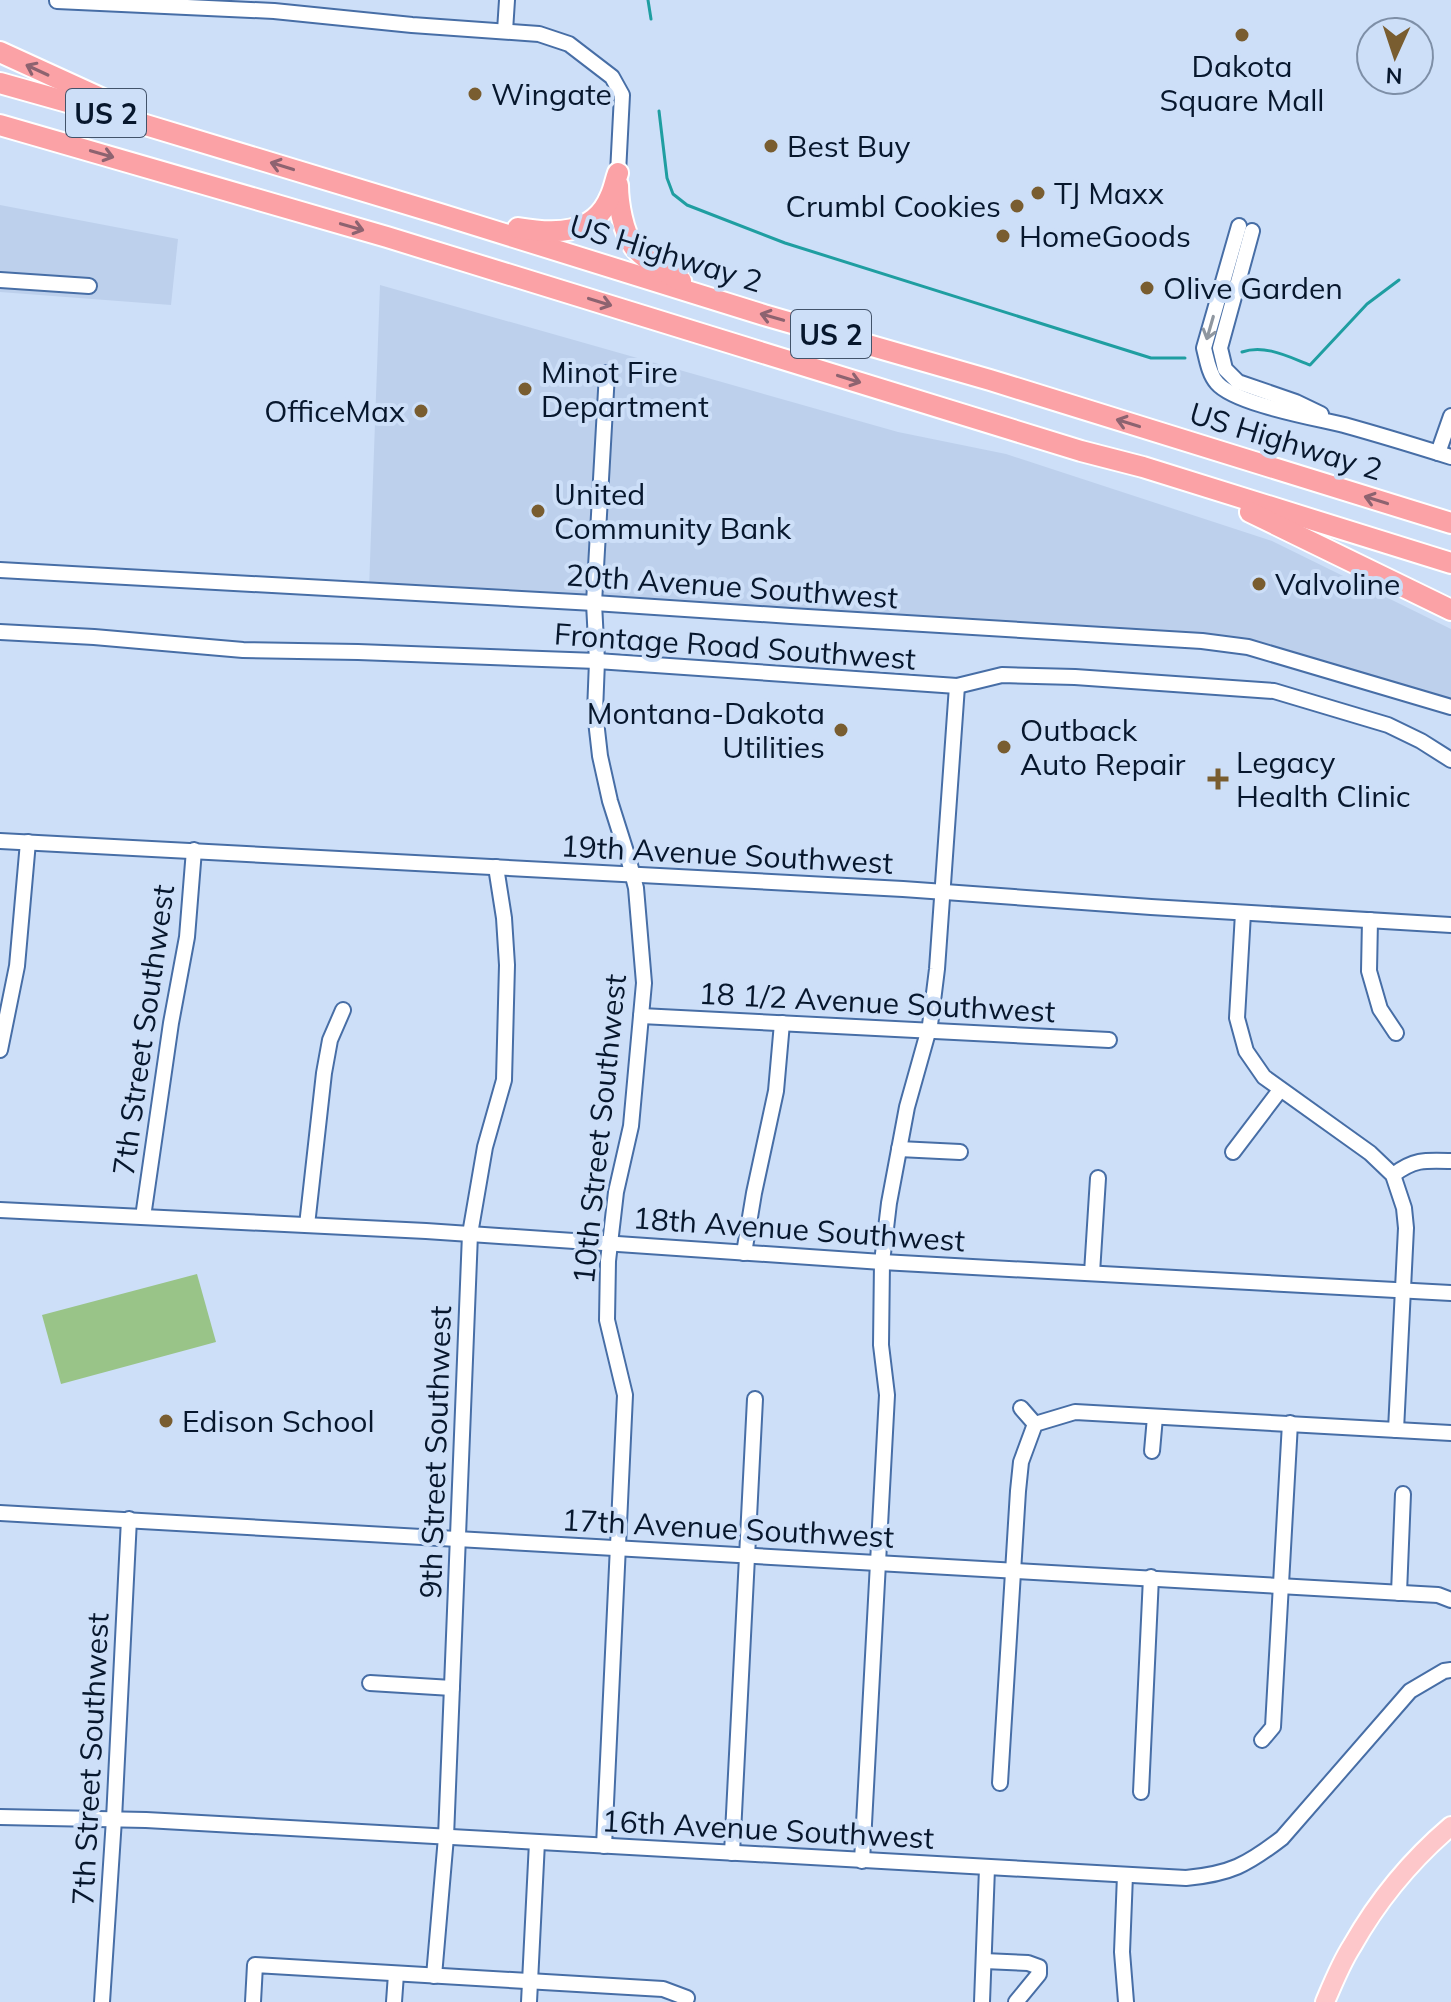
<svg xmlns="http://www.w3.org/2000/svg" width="1451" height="2002" viewBox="0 0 1451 2002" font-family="Mulish,sans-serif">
	<rect width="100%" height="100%" fill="#cddff8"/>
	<g fill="#bdd0ec">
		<path d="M 0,205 L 178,239 L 171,305 L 0,292 Z"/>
		<path d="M 380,285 L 898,432 L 1006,454 L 1272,541 L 1451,629 L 1451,705 L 1251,646 L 369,589 Z"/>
	</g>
	<path fill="#99c488" d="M 197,1274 L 216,1342 L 61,1384 L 42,1315 Z"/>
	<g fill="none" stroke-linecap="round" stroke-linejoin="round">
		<g stroke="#1f9ea1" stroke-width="3">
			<path d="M 648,0 L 651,19"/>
			<path d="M 659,111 L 667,178 L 673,194 L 687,205 L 785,243 L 1151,358 L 1185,358"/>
			<path d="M 1242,352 C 1265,344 1289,357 1310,365 L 1367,304 L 1399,280"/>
		</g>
		<defs>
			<g id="minor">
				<path d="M 57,1 L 274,11 L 412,25 L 539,34 L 569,44 L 612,77 L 622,95 L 618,173"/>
				<path d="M 505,31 L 507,0"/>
				<path d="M 1239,226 L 1204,348 C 1207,360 1209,374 1217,383 C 1235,404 1316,418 1344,425 C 1380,435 1416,446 1451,457"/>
				<path d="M 1252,231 L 1220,348 L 1225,369 L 1238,382 L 1296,402 L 1321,414"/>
				<path d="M 0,280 L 89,286"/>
				<path d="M 1438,453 L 1451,416"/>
				<path d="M 0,570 L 594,603 L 791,616 L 1202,641 L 1248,647 L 1451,707"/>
				<path d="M 0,632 L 94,637 L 243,650 L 358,652 L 597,661 L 957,686 L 1002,675 L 1075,677 L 1274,691 L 1388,725 L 1421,741 L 1451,760"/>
				<path d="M 0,841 L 903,889 L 1151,907 L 1451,925"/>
				<path d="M 1243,913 L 1237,1018 L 1246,1051 L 1264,1077 L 1370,1153 L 1393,1175 L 1404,1208 L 1406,1228 L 1396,1430"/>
				<path d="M 1370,920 L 1369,971 L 1380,1009 L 1396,1033"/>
				<path d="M 641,1016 L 1109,1040"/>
				<path d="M 0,1050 L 17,966 L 28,842"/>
				<path d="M 899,1149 L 960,1152"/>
				<path d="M 1233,1152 L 1280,1090"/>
				<path d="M 1393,1175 C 1414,1159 1425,1160 1451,1161"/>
				<path d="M 0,1210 L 426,1231 L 882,1262 L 1451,1293"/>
				<path d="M 143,1217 L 171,1023 L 187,937 L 194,850"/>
				<path d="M 307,1225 L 324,1073 L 330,1040 L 343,1010"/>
				<path d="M 744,1253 L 754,1193 L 776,1091 L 782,1023"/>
				<path d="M 1092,1273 L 1098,1178"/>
				<path d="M 1021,1408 L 1035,1424"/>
				<path d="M 1152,1451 L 1155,1417"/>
				<path d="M 0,1513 L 1438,1595 L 1451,1600"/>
				<path d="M 1399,1593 L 1403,1494"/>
				<path d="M 370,1683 L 452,1688"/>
				<path d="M 1262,1740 L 1273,1727 L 1290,1423"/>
				<path d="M 1000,1783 L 1018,1491 L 1021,1462 L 1035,1424 L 1075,1412 L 1451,1433"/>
				<path d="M 1141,1792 L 1151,1577"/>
				<path d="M 0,1817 L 146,1820 L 1186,1878 C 1230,1874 1247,1865 1282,1838 L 1410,1691 L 1444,1671 L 1451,1670"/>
				<path d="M 604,1846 L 625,1395 L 607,1320 L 608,1261 L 616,1192 L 631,1126 L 644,983 L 636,888 L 629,861 L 610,801 L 600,756 L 595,712 L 597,661 L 594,603 L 607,373"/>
				<path d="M 732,1853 L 755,1399"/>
				<path d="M 862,1861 L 887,1395 L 881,1345 L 882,1262 L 889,1203 L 907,1107 L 930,1025 L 937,969 L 957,686"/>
				<path d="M 1125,1875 L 1122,1952 L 1126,2002"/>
				<path d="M 984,1961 L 1028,1963 L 1039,1967 L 1039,1974 L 1016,2002"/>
				<path d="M 434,1976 L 446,1837 L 470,1234 L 485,1147 L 504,1080 L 507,965 L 504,918 L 496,867"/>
				<path d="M 102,2002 L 114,1819 L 129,1519"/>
				<path d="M 253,2002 L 255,1965 L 663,1989 L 687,1998"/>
				<path d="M 394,2002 L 396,1974"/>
				<path d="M 529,2002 L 537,1842"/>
				<path d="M 982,2002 L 987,1868"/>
			</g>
			<path id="major" d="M 1325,2002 C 1333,1983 1341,1963 1352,1946 C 1378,1900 1411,1860 1451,1826"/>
			<g id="highway">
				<path d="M 0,52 L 116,105"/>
				<path d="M 0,83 L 96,110 L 440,214 L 764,315 L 990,380 L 1451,523"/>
				<path d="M 0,125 L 387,237 L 1081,451 L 1143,467 L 1451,563"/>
				<path d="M 618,185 C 618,202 623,233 634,247 C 643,259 669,274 681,281"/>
				<path d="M 518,228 C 553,234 594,236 610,197 C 614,189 615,181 618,173"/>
				<path d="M 1250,512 L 1451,610"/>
			</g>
		</defs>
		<use href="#minor" stroke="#476ea6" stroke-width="18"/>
		<use href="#major" stroke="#fff" stroke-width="22"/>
		<use href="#highway" stroke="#fff" stroke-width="24"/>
		<use href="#minor" stroke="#fff" stroke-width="14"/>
		<use href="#major" stroke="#fdc7ca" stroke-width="18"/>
		<use href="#highway" stroke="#fba2a6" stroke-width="20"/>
	</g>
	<defs><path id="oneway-shaft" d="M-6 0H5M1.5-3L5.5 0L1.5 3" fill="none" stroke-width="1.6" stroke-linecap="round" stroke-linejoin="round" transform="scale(2)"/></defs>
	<g stroke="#8d6370">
		<use href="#oneway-shaft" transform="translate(37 70) rotate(-155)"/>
		<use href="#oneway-shaft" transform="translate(102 154) rotate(16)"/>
		<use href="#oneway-shaft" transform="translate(282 166) rotate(-163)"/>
		<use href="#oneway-shaft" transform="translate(352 227) rotate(16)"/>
		<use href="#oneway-shaft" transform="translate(600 302) rotate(17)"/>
		<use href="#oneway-shaft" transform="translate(772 317) rotate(-164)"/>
		<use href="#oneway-shaft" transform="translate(849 379) rotate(17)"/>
		<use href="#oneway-shaft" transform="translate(1128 423) rotate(-163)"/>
		<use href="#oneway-shaft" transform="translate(1376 500) rotate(-163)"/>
	</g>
	<use stroke="#8f97a0" href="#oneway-shaft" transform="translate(1210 328) rotate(106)"/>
	<g fill="#795d30" stroke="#cddff8" stroke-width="3">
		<circle cx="1242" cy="35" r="8"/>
		<circle cx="475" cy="94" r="8"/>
		<circle cx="771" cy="146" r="8"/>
		<circle cx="1038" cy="193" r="8"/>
		<circle cx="1017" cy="206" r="8"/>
		<circle cx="1003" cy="236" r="8"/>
		<circle cx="1147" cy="288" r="8"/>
		<circle cx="525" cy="389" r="8"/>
		<circle cx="421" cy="411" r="8"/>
		<circle cx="538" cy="511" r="8"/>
		<circle cx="1259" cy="584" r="8"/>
		<circle cx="841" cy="730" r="8"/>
		<circle cx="1004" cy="747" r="8"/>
		<path d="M1214 767h8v8h8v8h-8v8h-8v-8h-8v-8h8z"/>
		<circle cx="166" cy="1421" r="8"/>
	</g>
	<g text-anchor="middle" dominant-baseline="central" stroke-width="8" stroke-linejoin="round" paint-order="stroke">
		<g fill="#cddff8" stroke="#42536a" stroke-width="2">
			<rect x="66" y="89" width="80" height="48" rx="6"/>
			<rect x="791" y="310" width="80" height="48" rx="6"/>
		</g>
		<g font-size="28" font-weight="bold" fill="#07172d">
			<text x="106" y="113">US 2</text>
			<text x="831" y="334">US 2</text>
		</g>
		<g font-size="30" fill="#07172d" stroke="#cddff8" text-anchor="start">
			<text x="1242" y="66" text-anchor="middle">Dakota<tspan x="1242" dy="34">Square Mall</tspan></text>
			<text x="491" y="94">Wingate</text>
			<text x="787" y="146">Best Buy</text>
			<text x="1054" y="193">TJ Maxx</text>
			<text x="1001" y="206" text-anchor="end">Crumbl Cookies</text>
			<text x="1019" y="236">HomeGoods</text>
			<text x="1163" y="288">Olive Garden</text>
			<text x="541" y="372">Minot Fire<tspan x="541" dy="34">Department</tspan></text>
			<text x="405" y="411" text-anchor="end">OfficeMax</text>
			<text x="554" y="494">United<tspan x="554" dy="34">Community Bank</tspan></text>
			<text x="1275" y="584">Valvoline</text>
			<text x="825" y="713" text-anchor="end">Montana-Dakota<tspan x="825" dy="34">Utilities</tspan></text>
			<text x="1020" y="730">Outback<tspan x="1020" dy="34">Auto Repair</tspan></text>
			<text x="1236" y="762">Legacy<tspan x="1236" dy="34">Health Clinic</tspan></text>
			<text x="182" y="1421">Edison School</text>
		</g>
		<g font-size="30" fill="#07172d" stroke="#cddff8">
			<text transform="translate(666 253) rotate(17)">US Highway 2</text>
			<text transform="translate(1286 441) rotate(17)">US Highway 2</text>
			<text transform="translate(732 586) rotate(4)">20th Avenue Southwest</text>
			<text transform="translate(735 646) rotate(4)">Frontage Road Southwest</text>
			<text transform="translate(727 854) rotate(3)">19th Avenue Southwest</text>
			<text transform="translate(877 1002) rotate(3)">18 1/2 Avenue Southwest</text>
			<text transform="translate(143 1030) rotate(-82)">7th Street Southwest</text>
			<text transform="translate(599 1129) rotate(-84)">10th Street Southwest</text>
			<text transform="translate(799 1229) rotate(4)">18th Avenue Southwest</text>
			<text transform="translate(435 1452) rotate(-88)">9th Street Southwest</text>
			<text transform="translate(728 1528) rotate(3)">17th Avenue Southwest</text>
			<text transform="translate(90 1759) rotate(-87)">7th Street Southwest</text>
			<text transform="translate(768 1829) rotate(3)">16th Avenue Southwest</text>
		</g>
	</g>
	<g transform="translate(1395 56) rotate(183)"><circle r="38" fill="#cddff8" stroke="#7e8fa7" stroke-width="2"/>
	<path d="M0-6L14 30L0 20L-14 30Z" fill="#795d30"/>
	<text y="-12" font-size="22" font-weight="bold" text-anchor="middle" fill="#07172d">N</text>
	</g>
</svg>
